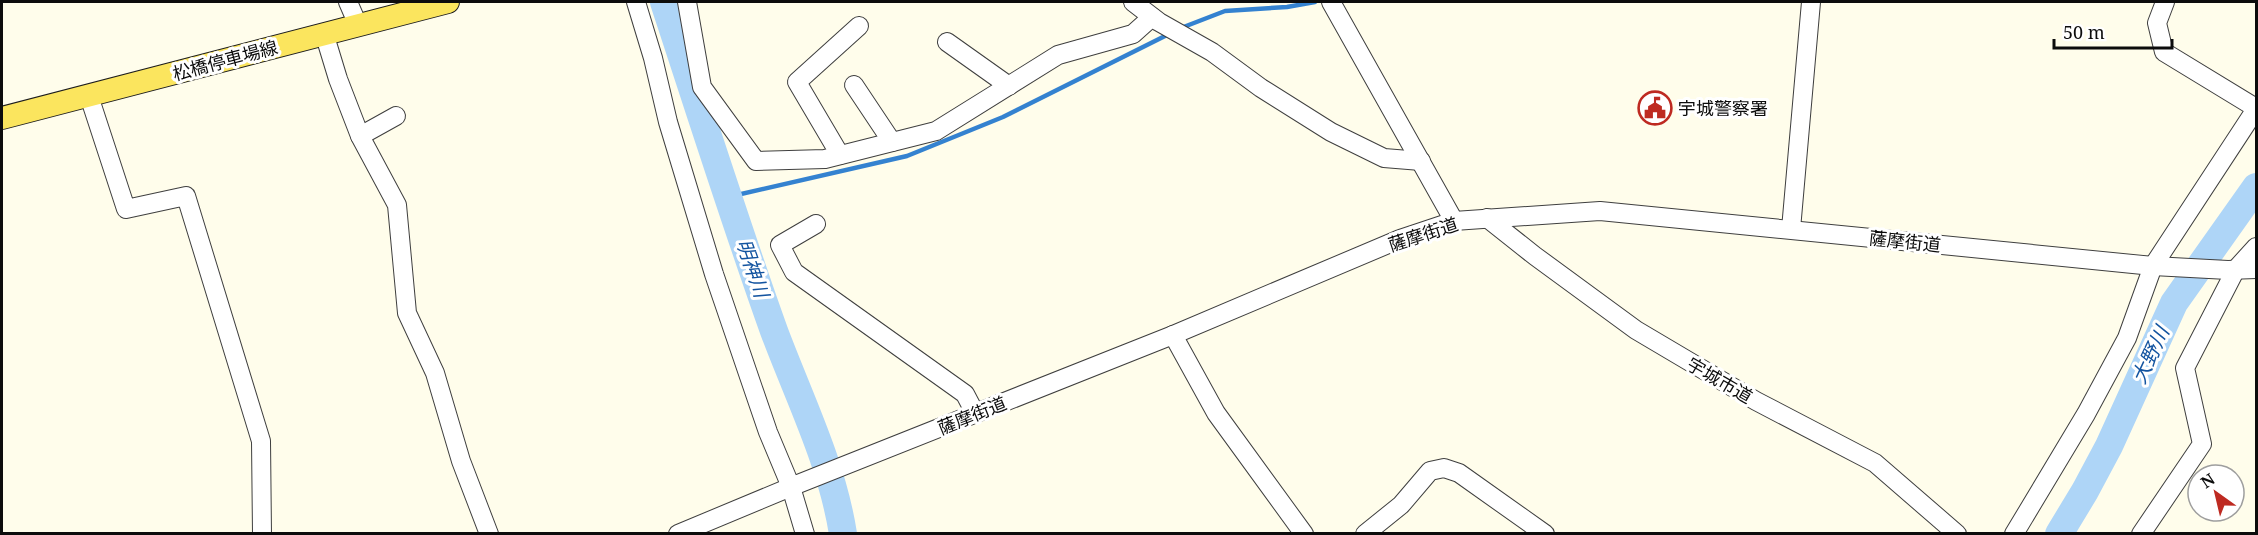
<svg xmlns="http://www.w3.org/2000/svg" width="2258" height="535" viewBox="0 0 2258 535" font-family="'Noto Serif','Noto Sans JP',serif">
	<defs>
		<pattern id="water-rules" width="6" height="5" patternUnits="userSpaceOnUse" patternTransform="scale(1.5)"><rect width="6" height="5" fill="#aed5f7"/><path d="M0 2.5h6" fill="none" stroke="#94b6d3"/></pattern>
	</defs>
	<rect width="100%" height="100%" fill="#fffdeb"/>
	<path fill="url(#water-rules)" stroke="#3482d0" stroke-width="1.5" d="M 844,488 L 851,533 L 834,533 L 827,492 Z"/>
	<g fill="none" stroke-linecap="round" stroke-linejoin="round">
		<g stroke="#3482d0" stroke-width="4.5">
			<path d="M 1181,28 L 1225,11 L 1287,7 L 1315,2"/>
			<path d="M 728,197 L 907,156 L 1003,117 L 1171,33"/>
		</g>
		<g stroke="#aed5f7" stroke-width="28">
			<path d="M 664,2 C 700,111 735,222 774,331 C 799,398 832,463 843,534"/>
			<path d="M 2059,534 L 2085,491 L 2109,446 L 2174,303 L 2256,187"/>
		</g>
		<defs>
			<g id="minor">
				<path d="M 348,2 L 358,25"/>
				<path d="M 636,2 L 653,58 L 668,122 L 714,274 L 768,432 L 791,487 L 805,534"/>
				<path d="M 687,2 L 702,87 L 756,161 L 825,159 L 936,131 L 1058,55 L 1133,34 L 1152,17"/>
				<path d="M 1133,2 L 1159,22 L 1212,52 L 1261,88 L 1331,132 L 1384,158 L 1421,161"/>
				<path d="M 1331,2 L 1454,221"/>
				<path d="M 2165,2 L 2157,23 L 2164,52 L 2256,108"/>
				<path d="M 324,33 L 338,79 L 360,136 L 397,205 L 407,313 L 435,373 L 461,461 L 489,534"/>
				<path d="M 947,42 L 1009,86"/>
				<path d="M 854,85 L 892,142"/>
				<path d="M 89,96 L 126,209 L 186,196 L 261,441 L 262,534"/>
				<path d="M 360,136 L 396,116"/>
				<path d="M 840,155 L 797,82 L 859,26"/>
				<path d="M 1487,218 L 1535,256 L 1636,330 L 1756,401 L 1875,463 L 1957,534"/>
				<path d="M 816,224 L 780,245 L 794,272 L 965,394 L 975,413"/>
				<path d="M 1791,229 L 1811,2"/>
				<path d="M 1173,335 L 1216,413 L 1304,534"/>
				<path d="M 678,534 L 798,484 L 1173,335 L 1400,239 L 1454,221 L 1600,211 L 2153,266 L 2228,270 L 2256,269"/>
				<path d="M 1365,534 L 1401,505 L 1430,471 L 1444,468 L 1459,473 L 1545,534"/>
				<path d="M 2014,534 L 2086,414 L 2127,338 L 2153,266 L 2256,109"/>
				<path d="M 2141,534 L 2202,444 L 2185,368 L 2236,269 L 2256,247"/>
			</g>
			<path id="major" d="M 2,118 L 448,2"/>
		</defs>
		<use href="#minor" stroke="#3f3f3f" stroke-width="20"/>
		<use href="#major" stroke="#1d1d1d" stroke-width="24"/>
		<use href="#minor" stroke="#fff" stroke-width="18"/>
		<use href="#major" stroke="#fbe55e" stroke-width="22"/>
	</g>
	<defs>
		<symbol id="civic-ring" viewBox="-11 -11 22 22"><circle r="9.5" fill="#fff" stroke="#be2a21" stroke-width="1.5"/><path d="M-.6-6.5H3V-4.5H.6V-3L4-1V1h2V6H-6V1h2V-1L-.6-3ZM-1.2 2.5V6h2.4V2.5Z" fill="#be2a21"/></symbol>
	</defs>
	<g fill-rule="evenodd">
		<use href="#civic-ring" x="1636" y="89" width="38" height="38"/>
	</g>
	<g text-anchor="middle" dominant-baseline="central" stroke-width="6" stroke-linejoin="round" paint-order="stroke">
		<g font-size="18" fill="#0c0c0c" stroke="#fff">
			<text transform="translate(225 60) rotate(-15)">松橋停車場線</text>
			<text transform="translate(1423 234) rotate(-18)">薩摩街道</text>
			<text transform="translate(1905 241) rotate(6)">薩摩街道</text>
			<text transform="translate(1720 380) rotate(30)">宇城市道</text>
			<text transform="translate(972 415) rotate(-22)">薩摩街道</text>
		</g>
		<g font-size="18" fill="#0c0c0c" stroke="#fff" text-anchor="start">
			<text x="1678" y="108">宇城警察署</text>
		</g>
		<g font-size="20" font-style="italic" fill="#1354a0" stroke="#fff">
			<text transform="translate(753 268) rotate(71)">明神川</text>
			<text transform="translate(2150 355) rotate(-65)">大野川</text>
		</g>
	</g>
	<rect width="2258" height="535" fill="none" stroke="#0c0c0c" stroke-width="6"/>
	<g transform="translate(2216 493) rotate(326)"><circle r="28" fill="#ffffff" stroke="#9e9e9e" stroke-width="1.5"/>
	<path d="M0-4.5L10 22L0 15L-10 22Z" fill="#be2a21"/>
	<text y="-9" font-size="16" font-weight="bold" text-anchor="middle" fill="#0c0c0c">N</text>
	</g>
	<path d="M2054 39v9h118v-9" fill="none" stroke="#0c0c0c" stroke-width="3"/>
	<text x="2063" y="39" font-size="18" fill="#0c0c0c" stroke="#ffffff" stroke-width="4.5" paint-order="stroke">50 m</text>
</svg>
